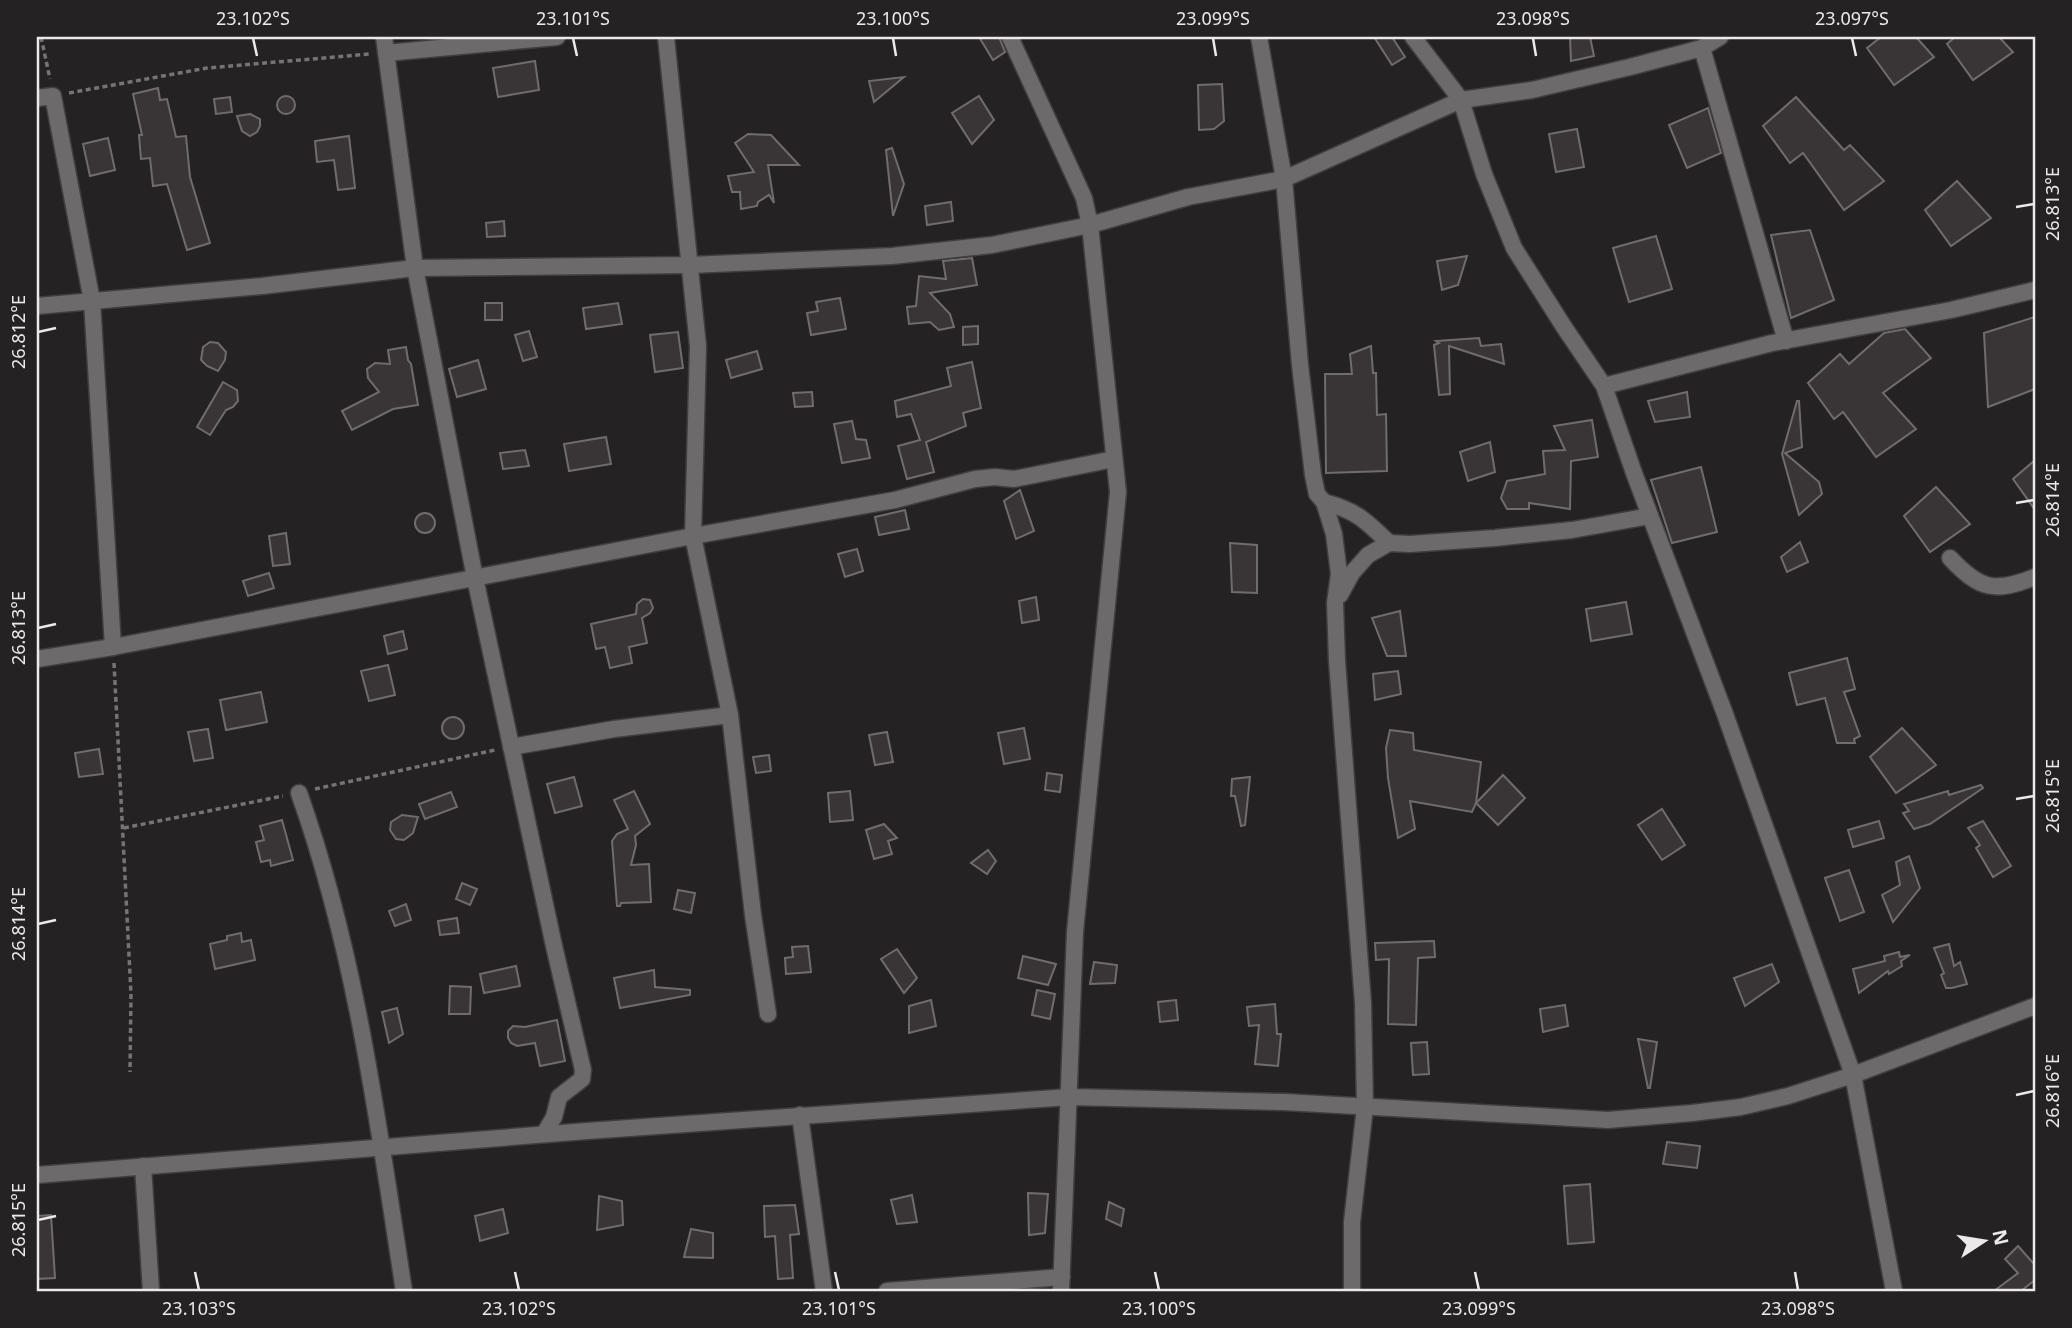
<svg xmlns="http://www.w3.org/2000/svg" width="2072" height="1328" viewBox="0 0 2072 1328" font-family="'Noto Sans',sans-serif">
	<rect width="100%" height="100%" fill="#252224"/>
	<g fill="#393537" stroke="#706c6e" stroke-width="2">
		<path d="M 979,37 L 999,37 L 1005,52 L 993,60 Z"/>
		<path d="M 1374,37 L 1392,37 L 1405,57 L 1392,65 Z"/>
		<path d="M 1570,37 L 1590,37 L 1594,56 L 1571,61 Z"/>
		<path d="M 1881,37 L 1916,37 L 1934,57 L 1894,85 L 1867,48 Z"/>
		<path d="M 1955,37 L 1999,37 L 2013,52 L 1973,80 L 1947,44 Z"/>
		<path d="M 535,61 L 539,90 L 498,97 L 493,68 Z"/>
		<path d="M 904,77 L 874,102 L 869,81 Z"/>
		<path d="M 1222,84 L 1224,121 L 1214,129 L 1199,130 L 1198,85 Z"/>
		<path d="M 158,88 L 160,100 L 167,99 L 176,137 L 186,136 L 190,177 L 210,243 L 187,250 L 167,184 L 153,186 L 150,158 L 141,159 L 139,135 L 142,135 L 133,94 Z"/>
		<circle cx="286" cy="105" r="9"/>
		<path d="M 979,96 L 994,120 L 972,144 L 952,113 Z"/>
		<path d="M 230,97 L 232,112 L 216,114 L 214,99 Z"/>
		<path d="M 1796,97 L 1844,150 L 1850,145 L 1884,181 L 1844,210 L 1803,153 L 1790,163 L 1763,126 Z"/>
		<path d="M 1708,108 L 1721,153 L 1687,168 L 1669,125 Z"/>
		<path d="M 250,114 L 260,119 L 260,126 L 257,132 L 250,136 L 242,131 L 237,116 Z"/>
		<path d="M 1577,129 L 1584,167 L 1556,172 L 1549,134 Z"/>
		<path d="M 748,134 L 771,135 L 799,165 L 768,165 L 774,203 L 769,195 L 758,202 L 757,206 L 741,209 L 740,192 L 732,192 L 728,176 L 754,172 L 735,143 Z"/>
		<path d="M 349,136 L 355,188 L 338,190 L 334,160 L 317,162 L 315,141 Z"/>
		<path d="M 108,138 L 115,170 L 90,176 L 83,144 Z"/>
		<path d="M 892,148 L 904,184 L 893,216 L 886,150 Z"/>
		<path d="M 1957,181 L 1991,218 L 1951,246 L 1925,210 Z"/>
		<path d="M 951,202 L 953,221 L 927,225 L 925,206 Z"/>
		<path d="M 504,221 L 505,236 L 487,237 L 486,223 Z"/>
		<path d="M 1810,230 L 1834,300 L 1791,318 L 1771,235 Z"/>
		<path d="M 1656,236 L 1672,289 L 1629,302 L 1613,248 Z"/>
		<path d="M 1467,256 L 1458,285 L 1442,290 L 1437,261 Z"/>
		<path d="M 972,258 L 977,285 L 930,293 L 950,314 L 954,327 L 939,330 L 930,322 L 909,324 L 907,307 L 916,306 L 919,276 L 946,279 L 943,261 Z"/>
		<path d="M 840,298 L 846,329 L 811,335 L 807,313 L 818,311 L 816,302 Z"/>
		<rect x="485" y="303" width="17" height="17"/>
		<path d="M 618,303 L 622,324 L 586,329 L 583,308 Z"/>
		<path d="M 2035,317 L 2035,389 L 1988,407 L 1984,333 Z"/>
		<path d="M 978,326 L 978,344 L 963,345 L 963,327 Z"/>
		<path d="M 1905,329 L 1931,358 L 1883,393 L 1916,429 L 1876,457 L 1843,412 L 1834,419 L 1808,383 L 1840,354 L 1849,364 L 1884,333 Z"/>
		<path d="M 529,331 L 537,357 L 523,361 L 515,335 Z"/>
		<path d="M 678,332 L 683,368 L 655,372 L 650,335 Z"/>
		<path d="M 1479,338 L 1481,346 L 1501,344 L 1504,364 L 1449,346 L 1450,394 L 1439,395 L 1434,345 L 1439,343 L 1436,341 Z"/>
		<path d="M 210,342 L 218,343 L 226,352 L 225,360 L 218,371 L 207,366 L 201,360 L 203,347 Z"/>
		<path d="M 1371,346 L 1373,373 L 1376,373 L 1377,415 L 1386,414 L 1387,471 L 1326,473 L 1325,374 L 1352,374 L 1350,354 Z"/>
		<path d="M 406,347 L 408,360 L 411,364 L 418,405 L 393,409 L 352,430 L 342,411 L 379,392 L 368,378 L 367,369 L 375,363 L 390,364 L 388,350 Z"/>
		<path d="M 757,351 L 762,369 L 731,378 L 726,360 Z"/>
		<path d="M 478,360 L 486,389 L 457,397 L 449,369 Z"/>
		<path d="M 972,362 L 981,408 L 963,413 L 966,426 L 926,442 L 934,472 L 907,479 L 898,446 L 920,440 L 911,414 L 897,417 L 895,401 L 951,386 L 947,368 Z"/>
		<path d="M 223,382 L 237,390 L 238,401 L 233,407 L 226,410 L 210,435 L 197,427 Z"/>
		<path d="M 812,392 L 813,406 L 795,407 L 793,393 Z"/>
		<path d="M 1687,392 L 1690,417 L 1655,422 L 1648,401 Z"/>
		<path d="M 1797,401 L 1799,401 L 1802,447 L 1785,453 L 1819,482 L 1822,494 L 1799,515 L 1782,454 Z"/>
		<path d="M 1592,420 L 1598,457 L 1571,461 L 1570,509 L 1529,503 L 1529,509 L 1507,509 L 1501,498 L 1507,481 L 1545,474 L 1543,451 L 1565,450 L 1554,426 Z"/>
		<path d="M 852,421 L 856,439 L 866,440 L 870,458 L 842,463 L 834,424 Z"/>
		<path d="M 606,437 L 611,464 L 569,471 L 564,444 Z"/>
		<path d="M 1490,442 L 1495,472 L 1468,481 L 1460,452 Z"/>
		<path d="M 525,450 L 529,466 L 503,469 L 500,453 Z"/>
		<path d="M 2035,460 L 2035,510 L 2013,479 Z"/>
		<path d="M 1701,467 L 1717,532 L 1672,543 L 1651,480 Z"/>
		<path d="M 1936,487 L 1970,524 L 1930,552 L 1904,516 Z"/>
		<path d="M 1020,490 L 1034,531 L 1016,539 L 1004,501 Z"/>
		<path d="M 905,510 L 909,529 L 879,535 L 875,517 Z"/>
		<circle cx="425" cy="523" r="10"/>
		<path d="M 286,533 L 290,564 L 273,566 L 269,536 Z"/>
		<path d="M 1800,542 L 1808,562 L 1787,572 L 1781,557 Z"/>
		<path d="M 1230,543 L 1257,545 L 1257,593 L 1232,592 Z"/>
		<path d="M 857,549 L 863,571 L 845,577 L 838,554 Z"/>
		<path d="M 269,573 L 274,588 L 248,596 L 243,581 Z"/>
		<path d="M 1036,597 L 1039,620 L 1022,623 L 1019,601 Z"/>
		<path d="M 643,599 L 650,600 L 653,608 L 650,613 L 642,618 L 647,643 L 629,647 L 632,663 L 610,668 L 605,647 L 596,649 L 591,624 L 636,614 L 637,604 Z"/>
		<path d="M 1626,602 L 1632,634 L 1591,641 L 1586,609 Z"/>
		<path d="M 1400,611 L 1406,656 L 1387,656 L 1372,618 Z"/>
		<path d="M 403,631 L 407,649 L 388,654 L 384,636 Z"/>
		<path d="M 1847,658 L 1855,689 L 1844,692 L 1860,736 L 1854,739 L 1855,743 L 1837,743 L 1825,698 L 1797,705 L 1789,673 Z"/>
		<path d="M 388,665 L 395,695 L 369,701 L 361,671 Z"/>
		<path d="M 1398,671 L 1401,694 L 1375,700 L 1373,674 Z"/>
		<path d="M 261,692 L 267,722 L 226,730 L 220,700 Z"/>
		<circle cx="453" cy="728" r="11"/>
		<path d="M 1024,728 L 1030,759 L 1004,764 L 998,733 Z"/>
		<path d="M 1902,728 L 1936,765 L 1896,793 L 1870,757 Z"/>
		<path d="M 208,729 L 213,758 L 194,761 L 188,732 Z"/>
		<path d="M 1390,730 L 1413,733 L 1414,750 L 1481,762 L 1476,803 L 1472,812 L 1410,801 L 1415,829 L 1398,838 L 1388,778 L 1386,748 Z"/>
		<path d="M 887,732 L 893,762 L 875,765 L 869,735 Z"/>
		<path d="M 99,749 L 103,774 L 79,777 L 75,753 Z"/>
		<path d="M 769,755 L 771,771 L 756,773 L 753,757 Z"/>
		<path d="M 1047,773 L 1062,775 L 1060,792 L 1045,790 Z"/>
		<path d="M 1503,775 L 1525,798 L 1498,825 L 1476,803 Z"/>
		<path d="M 574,777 L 582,806 L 555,813 L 547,784 Z"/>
		<path d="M 1250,777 L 1245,825 L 1241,826 L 1235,796 L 1231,796 L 1232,779 Z"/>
		<path d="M 1981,785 L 1983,788 L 1930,824 L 1914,829 L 1903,813 L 1909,811 L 1904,804 L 1948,791 L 1949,795 Z"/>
		<path d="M 634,791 L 650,824 L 635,836 L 636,845 L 631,865 L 649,864 L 651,902 L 621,903 L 620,906 L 617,906 L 612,841 L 617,834 L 628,829 L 614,800 Z"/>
		<path d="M 850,791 L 853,820 L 830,822 L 828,793 Z"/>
		<path d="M 451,792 L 457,807 L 425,819 L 419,804 Z"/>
		<path d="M 1662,809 L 1685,845 L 1662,860 L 1638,825 Z"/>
		<path d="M 402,815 L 418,817 L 413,833 L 404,840 L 396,839 L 390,830 L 391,822 Z"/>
		<path d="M 282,820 L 293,860 L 271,866 L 270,860 L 261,862 L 256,842 L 264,840 L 260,826 Z"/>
		<path d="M 1879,821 L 1884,838 L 1853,847 L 1848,830 Z"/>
		<path d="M 1983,821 L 2011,866 L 1993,877 L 1976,848 L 1980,845 L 1968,828 Z"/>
		<path d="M 884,824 L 897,838 L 888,841 L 892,854 L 874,859 L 866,830 Z"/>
		<path d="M 988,850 L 996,861 L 987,874 L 971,863 Z"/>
		<path d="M 1909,856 L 1920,888 L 1893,922 L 1882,895 L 1900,885 L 1896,862 Z"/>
		<path d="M 1849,870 L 1864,912 L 1840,921 L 1825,878 Z"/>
		<path d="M 462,883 L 477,889 L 470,905 L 456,899 Z"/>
		<path d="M 678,890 L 695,893 L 691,913 L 674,909 Z"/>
		<path d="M 406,904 L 411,920 L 395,926 L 389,911 Z"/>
		<path d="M 457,918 L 459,933 L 440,935 L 438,921 Z"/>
		<path d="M 241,933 L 242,942 L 251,940 L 255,960 L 215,969 L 210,944 L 227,940 L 227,936 Z"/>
		<path d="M 1434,941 L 1435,957 L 1418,958 L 1416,1025 L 1388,1024 L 1389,959 L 1376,960 L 1375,943 Z"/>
		<path d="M 1949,944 L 1954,966 L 1960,962 L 1967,984 L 1952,988 L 1946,988 L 1941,975 L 1944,973 L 1934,948 Z"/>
		<path d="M 808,946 L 811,972 L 786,974 L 785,958 L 793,957 L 792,947 Z"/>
		<path d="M 897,949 L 917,978 L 904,993 L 881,959 Z"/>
		<path d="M 1899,952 L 1900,957 L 1910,955 L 1901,961 L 1902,966 L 1889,974 L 1888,971 L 1859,993 L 1853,969 L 1885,961 L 1884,956 Z"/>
		<path d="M 1023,956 L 1056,964 L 1048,985 L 1018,978 Z"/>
		<path d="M 1094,962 L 1117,965 L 1115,983 L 1090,984 Z"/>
		<path d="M 1772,964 L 1779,982 L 1745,1006 L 1734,978 Z"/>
		<path d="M 516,966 L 520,986 L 484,993 L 480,974 Z"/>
		<path d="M 654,970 L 655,987 L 690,990 L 690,995 L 620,1008 L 614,978 Z"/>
		<path d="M 450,986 L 471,987 L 470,1014 L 449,1014 Z"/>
		<path d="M 1037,990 L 1055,994 L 1050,1019 L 1032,1015 Z"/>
		<path d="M 931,1000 L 936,1026 L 909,1033 L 909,1006 Z"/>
		<path d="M 1176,1000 L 1178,1020 L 1160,1022 L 1158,1002 Z"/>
		<path d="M 1275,1004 L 1277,1034 L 1281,1034 L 1278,1066 L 1255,1064 L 1259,1025 L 1249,1026 L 1247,1007 Z"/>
		<path d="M 1565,1005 L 1568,1026 L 1543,1032 L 1540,1009 Z"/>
		<path d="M 397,1008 L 403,1034 L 389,1043 L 382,1012 Z"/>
		<path d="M 557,1020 L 565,1061 L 540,1066 L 535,1043 L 517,1046 L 511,1043 L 508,1038 L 508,1031 L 513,1026 L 525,1027 Z"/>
		<path d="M 1638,1039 L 1657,1042 L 1650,1088 L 1648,1088 Z"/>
		<path d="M 1427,1042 L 1429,1074 L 1413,1075 L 1411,1043 Z"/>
		<path d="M 1667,1142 L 1700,1146 L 1697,1168 L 1663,1164 Z"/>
		<path d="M 1590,1184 L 1594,1242 L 1568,1244 L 1564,1186 Z"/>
		<path d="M 1028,1193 L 1048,1194 L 1045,1233 L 1029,1235 Z"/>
		<path d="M 912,1195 L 917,1222 L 897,1224 L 891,1200 Z"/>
		<path d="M 599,1196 L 622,1201 L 623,1225 L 597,1230 Z"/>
		<path d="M 1109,1202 L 1124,1209 L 1121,1226 L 1106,1219 Z"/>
		<path d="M 795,1205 L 799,1234 L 790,1235 L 793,1278 L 778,1279 L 775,1236 L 765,1237 L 764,1206 Z"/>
		<path d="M 503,1209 L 508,1233 L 480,1241 L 475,1216 Z"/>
		<path d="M 51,1215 L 55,1278 L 37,1279 L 37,1216 Z"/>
		<path d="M 691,1229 L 713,1233 L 713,1258 L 684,1257 Z"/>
		<path d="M 2018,1246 L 2035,1265 L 2035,1280 L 2021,1291 L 1994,1291 L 2018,1273 L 2005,1259 Z"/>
	</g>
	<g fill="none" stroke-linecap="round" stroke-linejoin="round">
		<defs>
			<g id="minor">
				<path d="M 384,37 L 415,268 L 475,578 L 554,946 L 583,1070 L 582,1079 L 559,1097 L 554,1117 L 544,1134"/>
				<path d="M 666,37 L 698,346 L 693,536 L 730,715 L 753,915 L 768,1014"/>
				<path d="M 1010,37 L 1084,198 L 1090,225 L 1118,492 L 1075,932 L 1061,1291"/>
				<path d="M 1259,37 L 1284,179 L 1300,365 L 1313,475 L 1317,494 L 1324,502 L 1334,534 L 1339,574 L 1335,603 L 1337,661 L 1363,1003 L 1365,1107 L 1352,1222 L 1352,1291"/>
				<path d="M 1413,37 L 1461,100 L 1484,174 L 1514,248 L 1564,327 L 1604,386 L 1634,473 L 1725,714 L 1853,1075 L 1894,1291"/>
				<path d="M 1702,48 L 1786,341"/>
				<path d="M 386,53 L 557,37"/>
				<path d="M 37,98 L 53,96 L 92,301 L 113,647"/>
				<path d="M 37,306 L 262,286 L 415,268 L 690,265 L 892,256 L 992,245 L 1090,225 L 1188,197 L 1284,179 L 1461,100 L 1532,90 L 1630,67 L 1702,48 L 1720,37"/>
				<path d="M 1604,386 L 1772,343 L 1951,310 L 2035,290"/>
				<path d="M 1324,502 C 1357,511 1365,520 1389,543"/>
				<path d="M 1950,558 C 1980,590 1995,593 2035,577"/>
				<path d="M 1340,595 L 1352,573 L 1368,555 L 1389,543 L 1410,544 L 1495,538 L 1572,530 L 1650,516"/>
				<path d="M 37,659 L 113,647 L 693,536 L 895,500 L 975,479 L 995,477 L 1014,479 L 1114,459"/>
				<path d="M 511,747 L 614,729 L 730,715"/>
				<path d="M 299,793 C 356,953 378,1123 404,1291"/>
				<path d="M 800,1115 L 824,1291"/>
				<path d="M 143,1166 L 151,1291"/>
				<path d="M 37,1175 L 587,1131 L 1070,1097 L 1284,1102 L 1608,1120 L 1692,1113 L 1741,1107 L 1788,1096 L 1853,1075 L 2035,1006"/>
				<path d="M 887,1291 L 1062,1277"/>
			</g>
		</defs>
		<use href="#minor" stroke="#413e40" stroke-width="19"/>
		<g stroke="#767375" stroke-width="3.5" stroke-dasharray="5 3.5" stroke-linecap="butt">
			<path d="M 41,37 L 50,79"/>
			<path d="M 69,93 L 207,68 L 370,54"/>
			<path d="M 114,663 L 131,994 L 130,1072"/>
			<path d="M 315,789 L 495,750"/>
			<path d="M 124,828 L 283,796"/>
		</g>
		<use href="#minor" stroke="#6c6a6b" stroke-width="16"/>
	</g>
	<path fill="none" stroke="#ece9eb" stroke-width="2.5" d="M 253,38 L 257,56M 573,38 L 577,56M 893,38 L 896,56M 1213,38 L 1216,56M 1533,38 L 1536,56M 1852,38 L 1856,56M 2016,207 L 2034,204M 38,332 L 56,328M 2016,503 L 2034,500M 38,628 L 56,624M 2016,799 L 2034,796M 38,924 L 56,920M 2016,1095 L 2034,1091M 38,1220 L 56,1216M 195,1272 L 199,1290M 515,1272 L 519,1290M 835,1272 L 839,1290M 1155,1272 L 1159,1290M 1475,1272 L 1479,1290M 1795,1272 L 1798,1290"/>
	<rect width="2072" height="1328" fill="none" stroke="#252224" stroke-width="77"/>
	<g transform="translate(1984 1241) rotate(78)" stroke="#252224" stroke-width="5" paint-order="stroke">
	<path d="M0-5L12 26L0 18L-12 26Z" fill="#ece9eb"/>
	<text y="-10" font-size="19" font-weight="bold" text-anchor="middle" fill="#ece9eb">N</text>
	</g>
	<rect x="38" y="38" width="1996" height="1252" fill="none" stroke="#ece9eb" stroke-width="2.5"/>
	<g font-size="18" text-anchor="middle" fill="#ece9eb">
		<text x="253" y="25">23.102°S</text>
		<text x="573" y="25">23.101°S</text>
		<text x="893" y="25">23.100°S</text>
		<text x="1213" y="25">23.099°S</text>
		<text x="1533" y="25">23.098°S</text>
		<text x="1852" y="25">23.097°S</text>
		<text transform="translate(2053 204) rotate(-90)" y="6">26.813°E</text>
		<text transform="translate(19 332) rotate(-90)" y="6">26.812°E</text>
		<text transform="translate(2053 500) rotate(-90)" y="6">26.814°E</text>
		<text transform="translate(19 628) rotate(-90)" y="6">26.813°E</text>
		<text transform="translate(2053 796) rotate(-90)" y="6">26.815°E</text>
		<text transform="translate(19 924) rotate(-90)" y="6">26.814°E</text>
		<text transform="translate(2053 1091) rotate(-90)" y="6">26.816°E</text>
		<text transform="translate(19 1220) rotate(-90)" y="6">26.815°E</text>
		<text x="199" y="1315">23.103°S</text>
		<text x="519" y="1315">23.102°S</text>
		<text x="839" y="1315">23.101°S</text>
		<text x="1159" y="1315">23.100°S</text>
		<text x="1479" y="1315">23.099°S</text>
		<text x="1798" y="1315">23.098°S</text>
	</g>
</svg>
